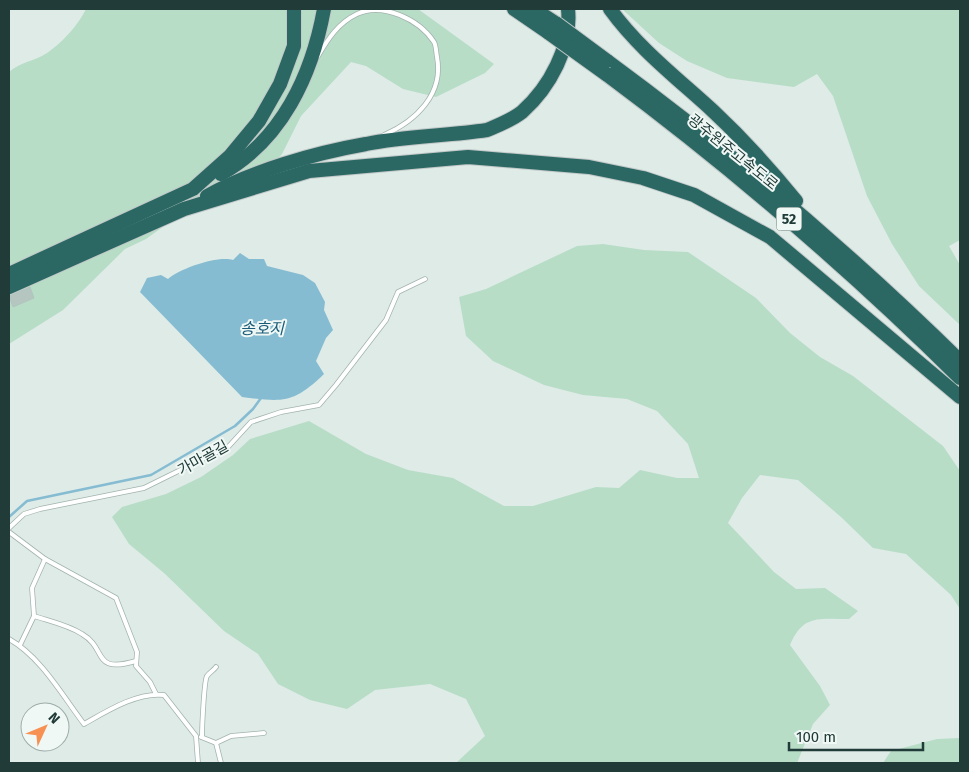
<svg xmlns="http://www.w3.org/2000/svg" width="969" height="772" viewBox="0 0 969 772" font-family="'Fira Sans','Noto Sans KR',sans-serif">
	<rect width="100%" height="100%" fill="#dfebe7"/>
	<g fill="#b7ddc7">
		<path d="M 86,9 L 418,9 L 494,64 L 485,73 L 436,97 L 403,89 L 366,66 L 351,62 L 301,116 L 282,154 L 253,188 L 203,198 L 146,239 L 125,249 L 63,310 L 9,344 L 9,72 C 20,62 35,61 47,53 C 62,43 79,24 86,9 Z"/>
		<path d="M 622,9 L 960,9 L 960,240 L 949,246 L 960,265 L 960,325 L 919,286 L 892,244 L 867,196 L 833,96 L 817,74 L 794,87 L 727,78 L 687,61 L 659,43 Z"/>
		<path d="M 603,244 L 644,250 L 688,252 L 756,298 L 790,333 L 820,357 L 853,376 L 943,446 L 960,471 L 960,609 L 951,595 L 906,554 L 873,548 L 841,517 L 798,480 L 760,475 L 742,498 L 728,523 L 774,572 L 796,589 L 825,588 L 858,611 L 849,619 C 819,619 803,614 790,645 L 820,686 L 830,705 L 813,724 L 797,763 L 456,763 L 485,736 L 466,699 L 430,684 L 375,690 L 347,709 L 310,700 L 278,684 L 258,654 L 224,631 L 164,573 L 129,544 L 112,517 L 122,507 L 166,494 L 201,477 L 233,455 L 250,439 L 309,421 L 366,454 L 408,470 L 453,478 L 504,506 L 533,506 L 596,487 L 619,488 L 640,470 L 677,478 L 699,478 L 688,444 L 657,411 L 627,399 L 583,395 L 544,385 L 493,361 L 466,336 L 459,297 L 486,289 L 577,246 Z"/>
		<path d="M 960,738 L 960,763 L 883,763 L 891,751 L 937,739 Z"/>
	</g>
	<path fill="#85bcd2" d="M 240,253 L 249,259 L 264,259 L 267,266 L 303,275 L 315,283 L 325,302 L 324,310 L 333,330 L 326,338 L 316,361 L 324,374 C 293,404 283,402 242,397 L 140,292 L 147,278 L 161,275 L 168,279 C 180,268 219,255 233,260 Z"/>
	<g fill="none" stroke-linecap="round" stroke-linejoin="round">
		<path stroke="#85bcd2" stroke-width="2.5" d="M 9,517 L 27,501 L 151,475 L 235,426 L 253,409 L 261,398"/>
	</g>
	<path fill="#b5c6c1" stroke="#b2c5bf" d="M 30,287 L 34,298 L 13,307 L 9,296 Z"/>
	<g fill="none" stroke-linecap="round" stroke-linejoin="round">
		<defs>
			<g id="lane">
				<path d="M 318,56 C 328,39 338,23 357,14 C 382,2 419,19 434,42 C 436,45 436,52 437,57 C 444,94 416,121 384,135"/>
				<path d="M 9,528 L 24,514 L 40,509 L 144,488 L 229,446 L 251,422 L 281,412 L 319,405 L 336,385 L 386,320 L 398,292 L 425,279"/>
				<path d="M 9,532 L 45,559 L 116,598 L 137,652 L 136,666 L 150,682 L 156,694"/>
				<path d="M 34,616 C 49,621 68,625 82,634 C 108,649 91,674 136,661"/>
				<path d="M 9,639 C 41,657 62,695 84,724 C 107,711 137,692 164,695 L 196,736 L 198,763"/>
				<path d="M 20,645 L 34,616 L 32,588 L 45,559"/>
				<path d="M 201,737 L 216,743 L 221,763"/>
				<path d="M 202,737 C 202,728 204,681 207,676 C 209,673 214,670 216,667"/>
				<path d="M 216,743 L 231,736 L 264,733"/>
			</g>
			<g id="highway">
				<path d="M 514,9 L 549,33"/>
				<path d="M 534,9 L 557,24"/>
				<path d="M 610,9 C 639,49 677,78 713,111 C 743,139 771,170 796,201"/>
				<path d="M 607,61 C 732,153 849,252 960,361"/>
				<path d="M 606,74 C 731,167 849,268 960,378"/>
				<path d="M 221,174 C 282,140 312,75 324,9"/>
				<path d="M 207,196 C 252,171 315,153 366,144 C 405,136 447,136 487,130 C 499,125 512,120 522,112 C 550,87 572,46 568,9"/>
				<path d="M 9,274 L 193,189 L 230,156 L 259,121 L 280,84 L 294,46 L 294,9"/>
				<path d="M 9,287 L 184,209 L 309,171 L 468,157 L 589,167 L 643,178 L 694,195 L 770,237 L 960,397"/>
			</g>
		</defs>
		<use href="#lane" stroke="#a2b3af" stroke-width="5.5"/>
		<use href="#highway" stroke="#c1c8c7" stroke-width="16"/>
		<use href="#lane" stroke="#fff" stroke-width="4"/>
		<use href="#highway" stroke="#2b6864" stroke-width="14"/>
		<defs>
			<g id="highway-bridge">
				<path d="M 557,24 L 607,61"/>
				<path d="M 549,33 L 606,74"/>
			</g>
		</defs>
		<use href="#highway-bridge" stroke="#c1c8c7" stroke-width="16" stroke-linecap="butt"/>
		<use href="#highway-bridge" stroke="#2b6864" stroke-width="14"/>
	</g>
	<g text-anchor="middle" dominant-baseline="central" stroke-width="4" stroke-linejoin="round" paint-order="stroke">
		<rect fill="#f0f8f5" stroke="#5e7471" stroke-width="1" x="776.5" y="207.5" width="25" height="23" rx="4"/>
		<g font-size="14" font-weight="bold" fill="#203b38">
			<text x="789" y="219">52</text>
		</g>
		<g font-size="15" fill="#203b38" stroke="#f0f8f5">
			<text transform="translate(733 152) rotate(39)">광주원주고속도로</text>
			<text transform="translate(203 458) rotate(-29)">가마골길</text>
		</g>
		<g font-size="16" font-style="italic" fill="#195c79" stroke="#f0f8f5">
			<text x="262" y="328">송호지</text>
		</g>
	</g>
	<rect width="969" height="772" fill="none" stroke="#203b38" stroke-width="20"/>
	<g transform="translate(45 727) rotate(46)"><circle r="24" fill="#f0f8f5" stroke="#9daca9"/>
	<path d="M0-4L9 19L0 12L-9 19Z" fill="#f69153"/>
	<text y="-8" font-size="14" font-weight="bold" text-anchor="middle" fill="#203b38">N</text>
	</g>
	<path d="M789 742v8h134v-8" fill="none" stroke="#203b38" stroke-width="2.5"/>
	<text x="796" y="742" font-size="15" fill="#203b38" stroke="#f0f8f5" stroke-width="4" paint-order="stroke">100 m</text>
</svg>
